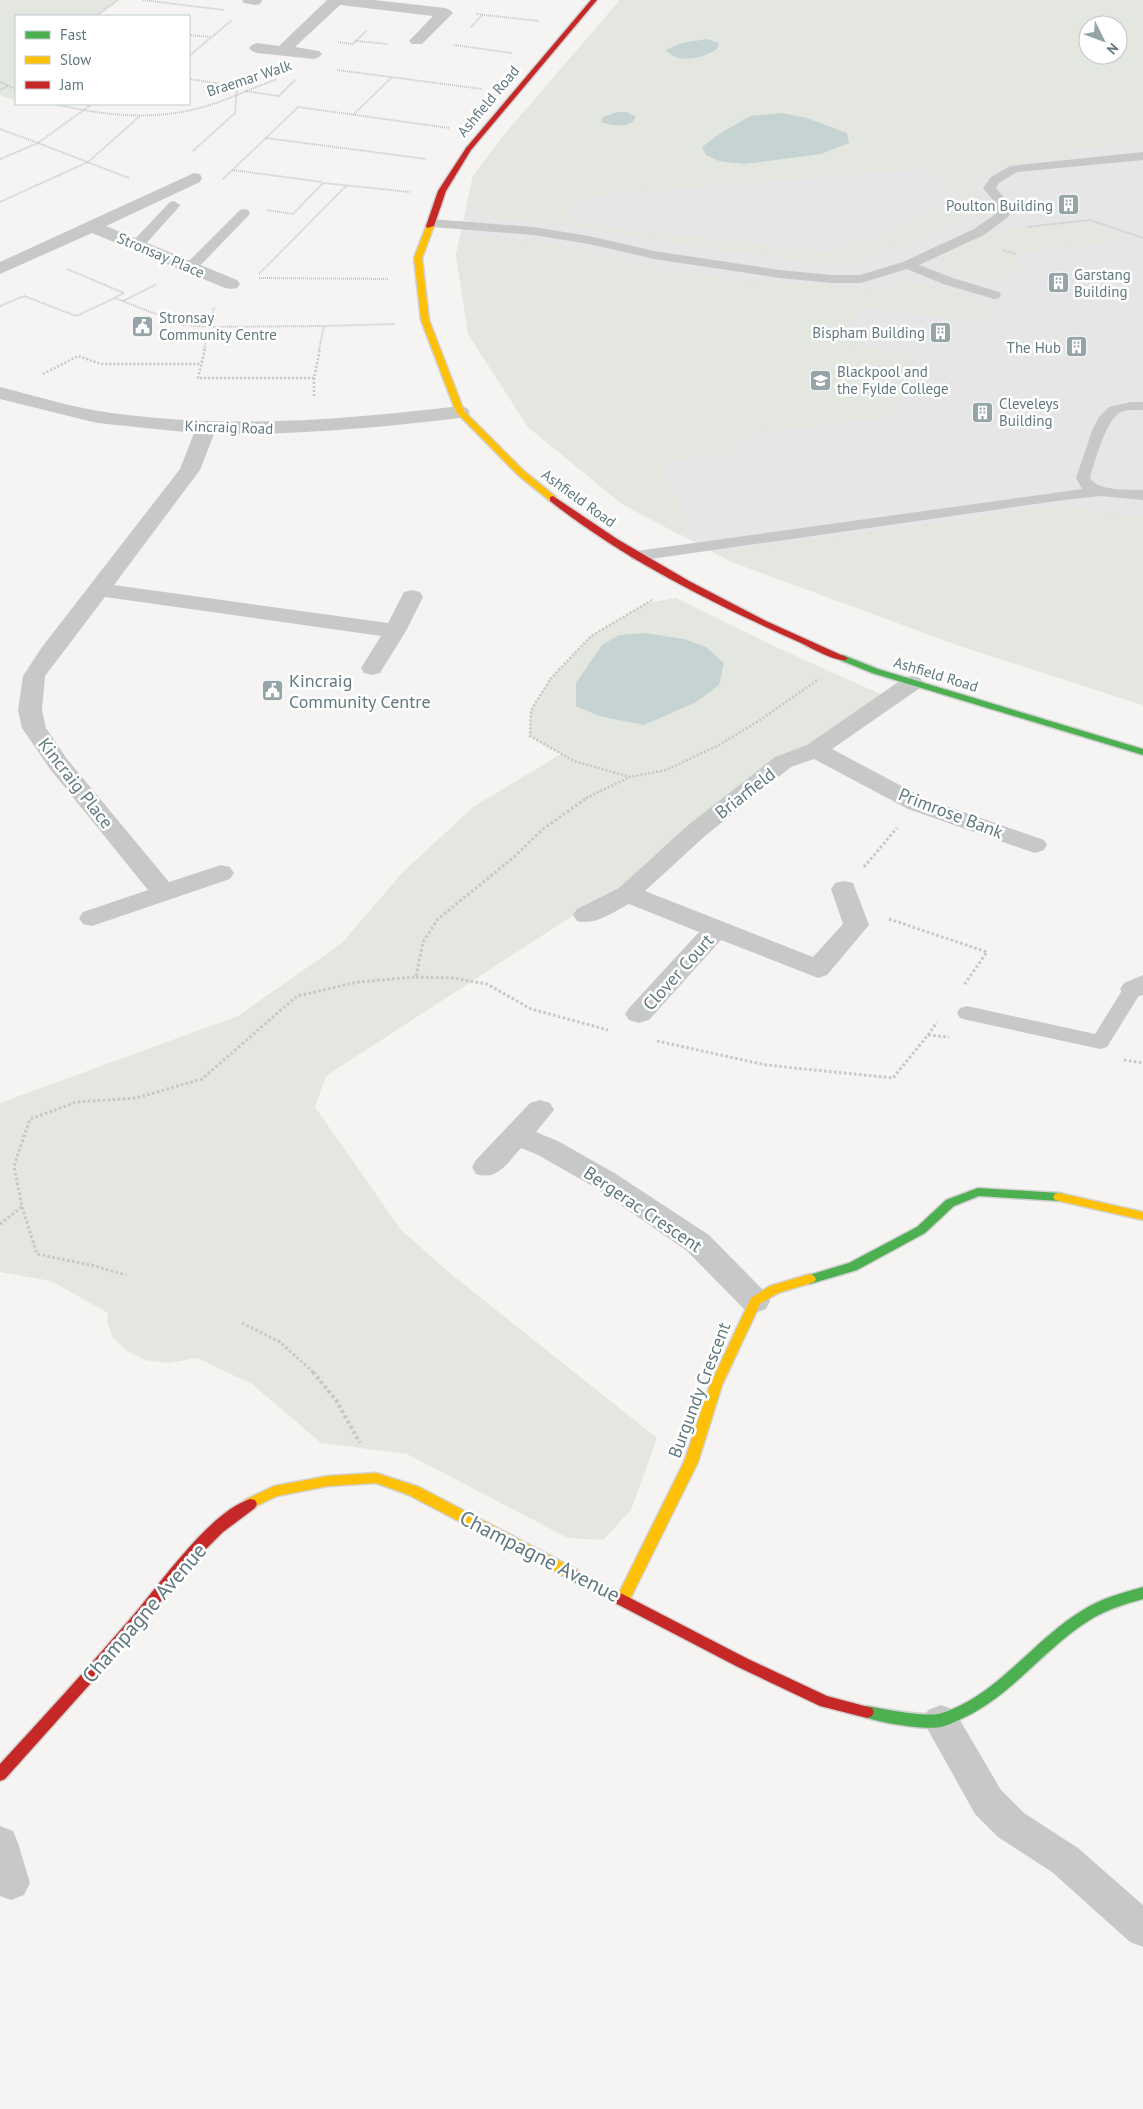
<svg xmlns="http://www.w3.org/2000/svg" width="1143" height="2109" viewBox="0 0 1143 2109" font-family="'PT Sans',sans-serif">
	<rect width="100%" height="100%" fill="#f5f4f3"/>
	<path fill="#e5e6e5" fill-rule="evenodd" d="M 620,0 L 1143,0 L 1143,705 L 960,646 L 732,562 L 622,504 L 528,427 L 468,334 L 456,254 L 473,176 L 504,135 ZM 1088,25 L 1118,25 L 1118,55 L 1088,55 Z"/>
	<g fill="#e4e6e0" fill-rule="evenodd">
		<path d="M 0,0 L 118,0 L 96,16 L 16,16 L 16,101 L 0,95 Z"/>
		<path d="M 620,0 L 1143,0 L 1143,143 L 1063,150 L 1071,158 C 1053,160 969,161 977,192 C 978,197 987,205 990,210 L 983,221 L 966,216 L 849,267 L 669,243 L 575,227 L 499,219 L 466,207 L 473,176 L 504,135 ZM 1088,25 L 1118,25 L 1118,55 L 1088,55 ZM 925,169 L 964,200 L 836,253 L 597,226 L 571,218 L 568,211 L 572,204 L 592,196 Z"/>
		<path d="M 1090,220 L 1122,241 L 1016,254 L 1012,252 L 1025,270 L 981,282 L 952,274 L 938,268 L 941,259 L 949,252 L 996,231 Z"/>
		<path d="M 489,237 L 553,243 L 659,269 L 722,278 L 878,289 L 903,280 L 944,288 L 969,296 L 993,310 L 976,322 L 860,307 L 848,333 L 860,335 L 855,346 L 919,355 L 894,417 L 753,433 C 742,438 728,442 732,456 L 657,460 L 689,521 L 680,535 L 622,504 L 528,427 L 468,334 L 456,254 L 460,239 Z"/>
		<path d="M 1065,505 L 1143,517 L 1143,705 L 960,646 L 732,562 L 713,552 L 991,516 L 1000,512 Z"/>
		<path d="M 676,598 L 778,648 L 885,696 L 689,827 L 645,864 L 622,889 L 583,909 L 326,1076 L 315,1107 L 401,1230 L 451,1274 L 657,1438 L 631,1510 L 603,1540 L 568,1538 L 407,1454 L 321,1443 L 252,1384 L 197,1358 L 168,1363 L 145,1360 L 127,1351 L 113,1338 L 107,1322 L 108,1313 L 51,1281 L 0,1272 L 0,1103 L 238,1016 L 342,943 L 402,873 L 473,807 L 561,754 L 530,736 L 531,710 L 551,678 L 591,636 L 647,603 Z"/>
	</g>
	<g fill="#c6d3d3">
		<path d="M 707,39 L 719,43 L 717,49 C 704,58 678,65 666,50 L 682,43 Z"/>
		<path d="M 617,112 L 627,112 L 636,117 C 630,129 612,126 601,122 L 603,117 Z"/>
		<path d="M 782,113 L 807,118 L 847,133 L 849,143 L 821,154 L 744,164 L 719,161 L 706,155 L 702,147 L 722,132 L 751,116 Z"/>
		<path d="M 644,633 L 684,639 L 706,647 L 724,663 L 719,685 L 696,702 L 644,725 L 599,716 L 576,706 L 576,683 L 602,645 L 619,635 Z"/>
	</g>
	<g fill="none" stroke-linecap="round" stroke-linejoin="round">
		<defs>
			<g id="fast">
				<path d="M 843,655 L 878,669 L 1143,749 L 1143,755 L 872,673 L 840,660 L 840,656 Z"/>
				<path d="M 978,1188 L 1059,1193 L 1063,1194 L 1065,1197 L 1063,1200 L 1059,1201 L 979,1196 L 954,1206 L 925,1233 L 857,1270 L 810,1284 L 806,1282 L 804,1279 L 806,1276 L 849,1263 L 917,1227 L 946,1200 Z"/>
				<path d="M 1143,1587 L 1143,1599 C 1125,1604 1109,1609 1093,1618 C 1046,1646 1013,1695 963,1718 C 956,1721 949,1725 941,1727 C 924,1730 879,1723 862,1716 L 860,1712 L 862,1708 L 867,1706 C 884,1709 927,1718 942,1713 C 997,1696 1034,1639 1083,1610 C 1102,1598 1122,1593 1143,1587 Z"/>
			</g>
			<g id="slow">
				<path d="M 427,224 L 434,226 L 422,258 L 429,320 L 464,411 L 524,471 L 556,497 L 556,501 L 550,501 L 518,475 L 456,412 L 421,320 L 414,258 Z"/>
				<path d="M 1059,1193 L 1143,1212 L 1143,1220 L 1055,1200 L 1053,1197 L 1055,1194 Z"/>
				<path d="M 810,1274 L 814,1276 L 816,1279 L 814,1282 L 778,1293 L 760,1304 L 722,1385 L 698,1462 L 628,1603 L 623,1605 L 618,1603 L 616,1599 L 684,1462 L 710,1385 L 751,1298 L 770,1286 Z"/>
				<path d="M 376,1473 L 419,1487 L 579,1571 L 581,1575 L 579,1579 L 574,1581 L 569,1579 L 409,1495 L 376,1483 L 328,1486 L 277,1496 L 250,1509 L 245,1508 L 243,1504 L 245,1500 L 274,1486 L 328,1476 Z"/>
			</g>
			<g id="jam">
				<path d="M 591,0 L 597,0 L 471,150 L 446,191 L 434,226 L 427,228 L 426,226 L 438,191 L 466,148 Z"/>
				<path d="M 553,496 L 617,539 L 689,581 L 766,621 L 848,658 L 846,660 C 836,662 811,648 801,643 C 714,604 625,560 550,501 L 550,497 Z"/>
				<path d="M 250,1499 L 255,1500 L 257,1504 L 255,1508 L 223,1532 L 194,1561 L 125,1645 L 5,1779 L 0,1781 L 0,1764 C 44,1716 88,1668 130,1619 C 159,1586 208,1513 250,1499 Z"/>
				<path d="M 574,1569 L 748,1659 L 827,1696 L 872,1708 L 874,1712 L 872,1716 L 867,1718 L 820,1706 L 738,1667 L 569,1579 L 567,1575 L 569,1571 Z"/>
			</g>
		</defs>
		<use href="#fast" stroke="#d1d2d1" stroke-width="3"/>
		<use href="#slow" stroke="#d1d2d1" stroke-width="3"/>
		<use href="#jam" stroke="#d1d2d1" stroke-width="3"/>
		<g stroke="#c5c7c8" stroke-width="2" stroke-dasharray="1 1" stroke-linecap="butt">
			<path d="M 143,0 L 224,10"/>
			<path d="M 476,14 L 539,21"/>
			<path d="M 96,16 L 118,0"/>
			<path d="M 471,27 L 483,14"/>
			<path d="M 366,31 L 356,41 L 388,44"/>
			<path d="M 189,35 L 210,37"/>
			<path d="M 338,42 L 352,44 L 356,41"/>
			<path d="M 454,45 L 512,53"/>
			<path d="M 189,56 L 232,20"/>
			<path d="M 337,70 L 482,89"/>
			<path d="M 189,79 L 237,86"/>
			<path d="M 0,82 L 16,89"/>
			<path d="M 0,90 L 8,86"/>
			<path d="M 245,91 L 279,96 L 295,80"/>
			<path d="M 54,104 C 98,114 142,120 187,111 C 218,105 247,90 277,79"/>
			<path d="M 353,115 L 392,77"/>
			<path d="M 0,129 L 38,143 L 92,104"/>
			<path d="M 266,138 L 298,107 L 449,128"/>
			<path d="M 193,151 L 235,113 L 237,86 L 250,75"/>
			<path d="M 0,159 L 38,143 L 129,178"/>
			<path d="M 232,170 L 322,182"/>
			<path d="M 223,179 L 266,138 L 426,159"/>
			<path d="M 0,202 L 88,162 L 140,116"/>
			<path d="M 267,210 L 293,214 L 323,183 L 410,192"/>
			<path d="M 1027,227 L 1090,220 L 1143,238"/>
			<path d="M 1002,250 L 1016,254"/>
			<path d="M 67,269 L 124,293 L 116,297"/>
			<path d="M 259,274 L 346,186"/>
			<path d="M 259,278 L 388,279"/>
			<path d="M 123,301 L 157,284"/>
			<path d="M 0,306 L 24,296 L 76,316 L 115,298 L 184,325 L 209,327 L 324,326"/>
			<path d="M 204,350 L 214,307"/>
			<path d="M 319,350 L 324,326 L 395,324"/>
		</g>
		<g stroke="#c5c7c8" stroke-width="2.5" stroke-dasharray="2 2" stroke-linecap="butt">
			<path d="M 205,349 L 198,378 L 314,378 L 320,349"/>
			<path d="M 43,374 L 78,356 L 101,364 L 201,364"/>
			<path d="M 314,378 L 314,397"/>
			<path d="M 652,600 L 591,636 L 551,678 L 531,710 L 530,736 L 574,761 L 630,777 L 666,770 L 719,745 L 760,720 L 819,679"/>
			<path d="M 586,798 L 630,777"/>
		</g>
		<g stroke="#c5c7c8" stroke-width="3" stroke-dasharray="2.5 2.5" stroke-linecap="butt">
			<path d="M 864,867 L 897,828"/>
			<path d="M 889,919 L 987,952 L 964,985"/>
			<path d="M 416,977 L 452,978 L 487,984 L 531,1009 L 608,1030"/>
			<path d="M 928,1035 L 937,1022"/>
			<path d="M 657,1041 L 766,1065 L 893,1078 L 928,1035 L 949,1037"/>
			<path d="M 1124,1060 L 1143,1063"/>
			<path d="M 22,1207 L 37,1254 L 95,1266 L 126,1275"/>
			<path d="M 0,1224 L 22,1207 L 14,1166 L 30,1119 L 77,1102 L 136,1098 L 202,1079 L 297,996 L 358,982 L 416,977 L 423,942 L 438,919 L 514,857 L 543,829 L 588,797"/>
			<path d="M 242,1323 L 280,1342 L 314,1373"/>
		</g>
		<path stroke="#c5c7c8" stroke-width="4" stroke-dasharray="3 3" stroke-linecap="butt" d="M 313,1372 L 336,1400 L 360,1443"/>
		<g fill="#c7c9c9" fill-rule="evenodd">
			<path d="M 1143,152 L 1143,160 L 1017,172 L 999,183 L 996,188 L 1005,199 L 1010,214 L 1008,217 L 984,235 L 919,265 L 953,278 L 999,292 L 1001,295 L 999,298 L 994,299 L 943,284 L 907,269 L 861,283 L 832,283 L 780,278 L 654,259 L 589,244 L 533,235 L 432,227 L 426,223 L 432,219 L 533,227 L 589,236 L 654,251 L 780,270 L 832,275 L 860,275 L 903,262 L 974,229 L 997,213 L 993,200 L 983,188 L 991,177 L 1010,166 Z"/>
			<path d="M 174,201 L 180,205 L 178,208 L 142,248 L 132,248 L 131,245 L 132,242 L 170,202 Z"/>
			<path d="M 244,209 L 248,210 L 250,213 L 248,216 L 196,270 L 186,270 L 184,267 L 186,264 L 240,210 Z"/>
			<path d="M 1131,402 L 1143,402 L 1143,410 C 1135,410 1126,409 1119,413 C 1106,421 1094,463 1090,478 C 1099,492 1128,489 1143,490 L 1143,500 L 1101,496 L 1064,500 L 637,561 L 631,559 L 629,556 L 631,553 L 637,551 L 1082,489 L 1076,478 L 1093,428 L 1099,417 L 1109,407 Z"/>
			<path d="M 1133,983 L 1140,984 L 1143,989 L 1107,1047 L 1100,1049 L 967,1020 L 960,1018 L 957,1013 L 960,1008 L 967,1006 L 1095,1034 L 1126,984 Z"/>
		</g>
		<g fill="#c7c9c9" fill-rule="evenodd">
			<path d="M 242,0 L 262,0 L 262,1 L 260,4 L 255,5 L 244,3 Z"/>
			<path d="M 327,0 L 374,0 L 445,8 L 450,10 L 453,13 L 422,44 L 412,44 L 409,41 L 433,16 L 340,5 L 295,47 L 319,51 L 322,54 L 319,57 L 314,59 L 257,53 L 252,51 L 249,48 L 252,45 L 257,43 L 279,46 Z"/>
			<path d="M 194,173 L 200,174 L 202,178 L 200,182 L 106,226 L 237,280 L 240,284 L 237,288 L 231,289 L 225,288 L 92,233 L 0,274 L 0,262 Z"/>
			<path d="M 0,387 C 37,396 73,408 111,413 C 228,429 344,420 460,406 L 467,408 L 470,412 L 467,416 L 460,418 C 378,428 296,435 214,434 L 200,470 L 114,585 L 388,623 L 404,592 L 412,590 L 420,592 L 423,597 L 406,631 L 383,668 L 380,673 L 372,675 L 364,673 L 361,668 L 381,636 L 105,597 L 45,676 L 42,710 L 46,728 L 67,759 L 169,882 L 221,865 L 230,867 L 234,873 L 230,879 L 92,926 L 83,924 L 79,918 L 83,912 L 148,890 L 50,769 L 22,728 L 18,710 L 23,676 L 42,647 L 180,469 L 194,433 L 97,423 L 0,399 Z"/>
			<path d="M 912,676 L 920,678 L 924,683 L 920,688 L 832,749 L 926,799 L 1044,840 L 1047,845 L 1044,850 L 1035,853 L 1026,850 L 908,809 L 814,759 L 791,767 L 705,836 L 645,891 L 813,957 L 843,924 L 831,889 L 835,883 L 844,881 L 853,883 L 869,925 L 827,975 L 818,978 L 721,940 L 649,1020 L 639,1023 L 629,1020 L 625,1014 L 629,1008 L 699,932 L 629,904 C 613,912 595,926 577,921 L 573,915 L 577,909 L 619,888 L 687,826 L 775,757 L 807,745 L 904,678 Z"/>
			<path d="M 1143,975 L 1143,995 L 1133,998 L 1124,995 L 1120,989 L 1124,983 Z"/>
			<path d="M 540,1100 L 550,1103 L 554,1110 L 536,1132 L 558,1141 L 616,1174 L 709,1235 L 766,1293 L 770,1301 L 766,1309 L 755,1313 L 744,1309 L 687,1251 L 596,1188 L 538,1155 L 521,1148 C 507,1163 498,1181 476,1174 L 472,1167 L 476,1160 L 530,1103 Z"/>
			<path d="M 941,1705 L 954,1710 L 1001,1790 L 1024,1813 L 1078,1848 L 1143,1905 L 1143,1947 L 1130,1942 L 1052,1872 L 998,1837 L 975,1814 L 923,1721 L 928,1710 Z"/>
			<path d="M 0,1826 L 13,1831 L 18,1843 L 30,1883 L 24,1895 L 11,1900 L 0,1896 Z"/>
		</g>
		<use href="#fast" fill="#4caf50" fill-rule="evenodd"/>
		<use href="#slow" fill="#ffc107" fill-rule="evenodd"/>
		<use href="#jam" fill="#c62828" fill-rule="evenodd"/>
	</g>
	<defs>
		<symbol id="building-square" viewBox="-11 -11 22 22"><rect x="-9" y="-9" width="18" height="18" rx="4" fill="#95a4a7" stroke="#fff"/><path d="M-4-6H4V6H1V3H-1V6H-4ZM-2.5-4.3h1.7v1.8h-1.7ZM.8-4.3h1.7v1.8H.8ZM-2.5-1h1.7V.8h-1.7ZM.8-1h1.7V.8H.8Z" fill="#fff"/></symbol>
		<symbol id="civic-square" viewBox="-11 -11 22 22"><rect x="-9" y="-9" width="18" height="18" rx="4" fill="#95a4a7" stroke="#fff"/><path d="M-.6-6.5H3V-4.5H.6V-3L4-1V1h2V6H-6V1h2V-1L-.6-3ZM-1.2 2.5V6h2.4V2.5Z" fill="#fff"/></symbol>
		<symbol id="university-square" viewBox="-11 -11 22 22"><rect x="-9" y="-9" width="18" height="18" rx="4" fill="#95a4a7" stroke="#fff"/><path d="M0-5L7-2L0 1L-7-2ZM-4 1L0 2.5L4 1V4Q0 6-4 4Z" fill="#fff"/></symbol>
	</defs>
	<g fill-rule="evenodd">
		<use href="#building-square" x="1056" y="192" width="25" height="25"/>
		<use href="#building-square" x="1046" y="270" width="25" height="25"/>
		<use href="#civic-square" x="130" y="314" width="25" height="25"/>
		<use href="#building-square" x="928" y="320" width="25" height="25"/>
		<use href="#building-square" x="1064" y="334" width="25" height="25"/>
		<use href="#university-square" x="808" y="368" width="25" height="25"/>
		<use href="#building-square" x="970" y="400" width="25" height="25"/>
		<use href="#civic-square" x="260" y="678" width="25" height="25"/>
	</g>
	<g text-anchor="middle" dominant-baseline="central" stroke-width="5" stroke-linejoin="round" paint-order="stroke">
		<g font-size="15" fill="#61797e" stroke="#fff">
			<text transform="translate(249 78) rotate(-18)">Braemar Walk</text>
			<text transform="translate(488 101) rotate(-50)">Ashfield Road</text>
			<text transform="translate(161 255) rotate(23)">Stronsay Place</text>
			<text transform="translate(229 427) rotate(2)">Kincraig Road</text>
			<text transform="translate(579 498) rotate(36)">Ashfield Road</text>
			<text transform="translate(936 674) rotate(17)">Ashfield Road</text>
		</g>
		<g font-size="15" fill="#61797e" stroke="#fff" text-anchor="start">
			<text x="1053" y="205" text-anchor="end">Poulton Building</text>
			<text x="1074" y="274">Garstang<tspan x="1074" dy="17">Building</tspan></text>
			<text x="159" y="317">Stronsay<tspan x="159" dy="17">Community Centre</tspan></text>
			<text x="925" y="332" text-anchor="end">Bispham Building</text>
			<text x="1061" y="347" text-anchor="end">The Hub</text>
			<text x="837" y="371">Blackpool and<tspan x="837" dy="17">the Fylde College</tspan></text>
			<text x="999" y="403">Cleveleys<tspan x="999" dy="17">Building</tspan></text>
		</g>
		<g font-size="18" fill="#61797e" stroke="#fff" text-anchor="start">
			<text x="289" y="680">Kincraig<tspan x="289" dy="21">Community Centre</tspan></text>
		</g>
		<g font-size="18" fill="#61797e" stroke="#fff">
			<text transform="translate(76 783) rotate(52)">Kincraig Place</text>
			<text transform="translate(745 793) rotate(-38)">Briarfield</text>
			<text transform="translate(951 813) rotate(21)">Primrose Bank</text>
			<text transform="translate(678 972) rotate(-48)">Clover Court</text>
			<text transform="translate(643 1209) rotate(34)">Bergerac Crescent</text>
			<text transform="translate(699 1390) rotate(-69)">Burgundy Crescent</text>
		</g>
		<g font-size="21" fill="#61797e" stroke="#fff">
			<text transform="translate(540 1556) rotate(27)">Champagne Avenue</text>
			<text transform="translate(144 1613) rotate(-49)">Champagne Avenue</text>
		</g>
	</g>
	<rect x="15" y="15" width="175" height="90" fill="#ffffff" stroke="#c0c9cb"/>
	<rect x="25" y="31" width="25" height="8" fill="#4caf50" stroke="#c0c9cb"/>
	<text x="60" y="40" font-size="15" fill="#61797e">Fast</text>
	<rect x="25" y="56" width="25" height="8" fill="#ffc107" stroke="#c0c9cb"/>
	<text x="60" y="65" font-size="15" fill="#61797e">Slow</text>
	<rect x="25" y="81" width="25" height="8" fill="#c62828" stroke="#c0c9cb"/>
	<text x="60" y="90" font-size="15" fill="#61797e">Jam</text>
	<g transform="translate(1103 40) rotate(132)"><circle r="24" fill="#ffffff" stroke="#c0c9cb"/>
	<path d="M0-4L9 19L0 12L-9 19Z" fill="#95a4a7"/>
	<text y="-8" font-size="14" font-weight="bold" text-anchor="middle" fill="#61797e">N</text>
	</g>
</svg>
